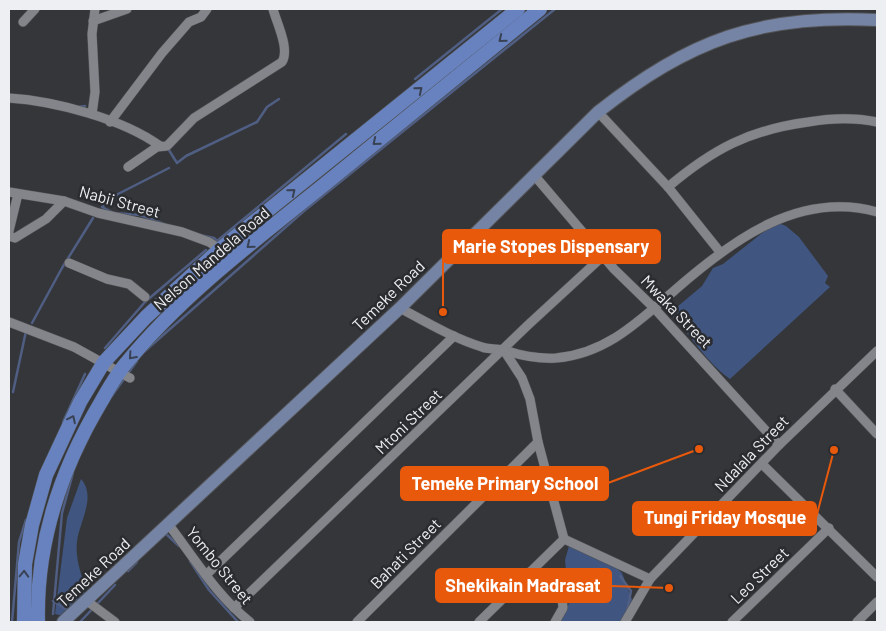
<svg xmlns="http://www.w3.org/2000/svg" width="886" height="631" viewBox="0 0 886 631" font-family="Barlow,sans-serif">
	<rect width="100%" height="100%" fill="#34363a"/>
	<g fill="#40557f">
		<path d="M 776,222 L 786,226 L 799,237 L 828,276 L 825,283 L 830,287 L 730,379 C 706,362 693,338 673,317 L 679,311 L 677,307 L 702,286 L 713,268 L 723,264 Z"/>
		<path d="M 81,479 C 97,497 79,522 77,542 C 75,559 82,576 86,591 L 78,605 L 63,616 L 55,614 L 67,518 Z"/>
		<path d="M 571,539 L 611,563 L 622,573 L 633,602 L 630,622 L 560,622 L 569,603 L 565,560 Z"/>
	</g>
	<g fill="none" stroke-linecap="round" stroke-linejoin="round">
		<g stroke="#4f5e82" stroke-width="2.5">
			<path d="M 415,79 L 502,9"/>
			<path d="M 77,107 L 85,106"/>
			<path d="M 167,147 L 177,163 L 186,156 L 257,122 L 267,107 L 279,99"/>
			<path d="M 102,207 L 114,213 L 140,215 L 164,224"/>
			<path d="M 102,207 L 118,194 L 169,168"/>
			<path d="M 200,235 L 214,238 L 217,241 L 346,134"/>
			<path d="M 32,323 L 62,268 L 93,218"/>
			<path d="M 105,348 L 145,302 L 206,250"/>
			<path d="M 145,351 L 304,211 L 555,9"/>
			<path d="M 13,392 L 26,331"/>
			<path d="M 111,397 L 137,361"/>
			<path d="M 63,422 L 85,374"/>
			<path d="M 165,533 L 179,546"/>
			<path d="M 190,561 L 209,590 L 238,622"/>
			<path d="M 128,571 L 137,562"/>
			<path d="M 620,576 L 631,591 L 627,611"/>
			<path d="M 53,601 L 70,612"/>
			<path d="M 53,614 L 62,513 L 73,473"/>
			<path d="M 12,622 L 19,542 L 26,520"/>
			<path d="M 80,622 L 115,585"/>
		</g>
		<defs>
			<g id="street">
				<path d="M 93,21 L 127,9"/>
				<path d="M 23,22 L 35,9"/>
				<path d="M 9,98 C 55,101 123,119 160,146"/>
				<path d="M 598,112 L 668,187 L 720,252"/>
				<path d="M 92,114 L 95,92 L 92,34 L 95,9"/>
				<path d="M 110,122 L 162,53 L 189,22 L 201,17 L 207,9"/>
				<path d="M 128,167 L 157,147 L 167,146 L 194,118 L 282,62 C 290,49 277,24 273,9"/>
				<path d="M 534,175 L 614,269 L 654,308 L 779,445"/>
				<path d="M 668,187 C 713,149 749,130 808,122 C 831,118 854,117 877,122"/>
				<path d="M 9,192 L 64,201 L 98,213 L 182,232 L 209,242 L 220,249"/>
				<path d="M 9,231 L 18,194"/>
				<path d="M 9,236 L 15,238 L 46,219 L 64,201"/>
				<path d="M 69,263 L 107,279 L 129,284 L 145,297"/>
				<path d="M 400,308 C 426,322 453,338 482,347 C 489,350 497,348 504,350 C 521,356 538,359 556,358 C 606,354 639,321 675,290 C 731,241 799,190 877,212"/>
				<path d="M 9,322 L 74,347 L 130,378"/>
				<path d="M 835,389 L 877,434"/>
				<path d="M 762,464 L 877,577"/>
				<path d="M 169,525 C 194,558 217,596 250,622"/>
				<path d="M 564,539 L 650,579"/>
				<path d="M 530,572 L 562,597 L 563,608 L 555,622"/>
				<path d="M 206,575 L 454,336"/>
				<path d="M 87,601 L 115,622"/>
				<path d="M 234,608 L 528,325 L 603,256"/>
				<path d="M 357,622 L 538,442"/>
				<path d="M 479,622 L 564,539 L 538,442 L 530,399 L 522,378 L 505,352"/>
				<path d="M 625,622 L 650,579 L 779,445 L 877,351"/>
				<path d="M 732,622 L 829,528"/>
				<path d="M 857,622 L 877,602"/>
			</g>
			<path id="secondary" d="M 63,622 L 400,308 L 598,112 C 690,40 759,14 877,20"/>
			<g id="primary">
				<path d="M 24,622 L 25,564 L 32,525 L 46,475 L 80,402 L 104,362 L 146,317 L 220,249 L 518,9"/>
				<path d="M 38,622 C 36,544 61,469 101,402 C 109,388 117,373 128,361 C 184,293 257,239 325,184 C 397,126 468,67 540,9"/>
			</g>
		</defs>
		<use href="#street" stroke="#535457" stroke-width="10"/>
		<use href="#secondary" stroke="#535457" stroke-width="14"/>
		<use href="#primary" stroke="#535457" stroke-width="15"/>
		<use href="#street" stroke="#83858a" stroke-width="9"/>
		<use href="#secondary" stroke="#7584a4" stroke-width="12"/>
		<use href="#primary" stroke="#6782be" stroke-width="14"/>
	</g>
	<defs><path id="oneway-chevron" d="M-2-3.5L2.5 0L-2 3.5" fill="none" stroke-width="1.6" stroke-linecap="round" stroke-linejoin="round" transform="scale(1.25)"/></defs>
	<g stroke="#394254">
		<use href="#oneway-chevron" transform="translate(502 39) rotate(141)"/>
		<use href="#oneway-chevron" transform="translate(419 90) rotate(-39)"/>
		<use href="#oneway-chevron" transform="translate(376 142) rotate(141)"/>
		<use href="#oneway-chevron" transform="translate(292 192) rotate(-39)"/>
		<use href="#oneway-chevron" transform="translate(250 245) rotate(141)"/>
		<use href="#oneway-chevron" transform="translate(132 356) rotate(132)"/>
		<use href="#oneway-chevron" transform="translate(72 419) rotate(-64)"/>
		<use href="#oneway-chevron" transform="translate(24 574) rotate(-88)"/>
	</g>
	<g text-anchor="middle" dominant-baseline="central" stroke-width="5" stroke-linejoin="round" paint-order="stroke">
		<g font-size="16" fill="#eeeff2" stroke="#2a2c30">
			<text transform="translate(120 201) rotate(15)">Nabii Street</text>
			<text transform="translate(211 258) rotate(-41)">Nelson Mandela Road</text>
			<text transform="translate(388 295) rotate(-44)">Temeke Road</text>
			<text transform="translate(677 311) rotate(46)">Mwaka Street</text>
			<text transform="translate(408 421) rotate(-44)">Mtoni Street</text>
			<text transform="translate(751 453) rotate(-46)">Ndalala Street</text>
			<text transform="translate(405 553) rotate(-45)">Bahati Street</text>
			<text transform="translate(220 565) rotate(51)">Yombo Street</text>
			<text transform="translate(93 572) rotate(-43)">Temeke Road</text>
			<text transform="translate(759 575) rotate(-44)">Leo Street</text>
		</g>
	</g>
	<path fill="none" stroke="#e8590c" stroke-width="2" d="M443 312L443 247M699 449L608 483M834 450L816 518M669 588L611 586"/>
	<g fill="#e8590c" stroke="#2a2c30" stroke-width="2">
		<circle cx="443" cy="312" r="5"/>
		<circle cx="699" cy="449" r="5"/>
		<circle cx="834" cy="450" r="5"/>
		<circle cx="669" cy="588" r="5"/>
	</g>
	<g fill="#e8590c" stroke="#e8590c" stroke-width="2">
		<rect x="443" y="230" width="217" height="33" rx="5"/>
		<rect x="401" y="467" width="207" height="33" rx="5"/>
		<rect x="633" y="502" width="183" height="33" rx="5"/>
		<rect x="436" y="569" width="175" height="33" rx="5"/>
	</g>
	<g font-size="18" text-anchor="middle" font-weight="bold" fill="#fff">
		<text x="551" y="253">Marie Stopes Dispensary</text>
		<text x="505" y="490">Temeke Primary School</text>
		<text x="725" y="524">Tungi Friday Mosque</text>
		<text x="523" y="592">Shekikain Madrasat</text>
	</g>
	<rect width="886" height="631" fill="none" stroke="#eeeff2" stroke-width="20"/>
</svg>
